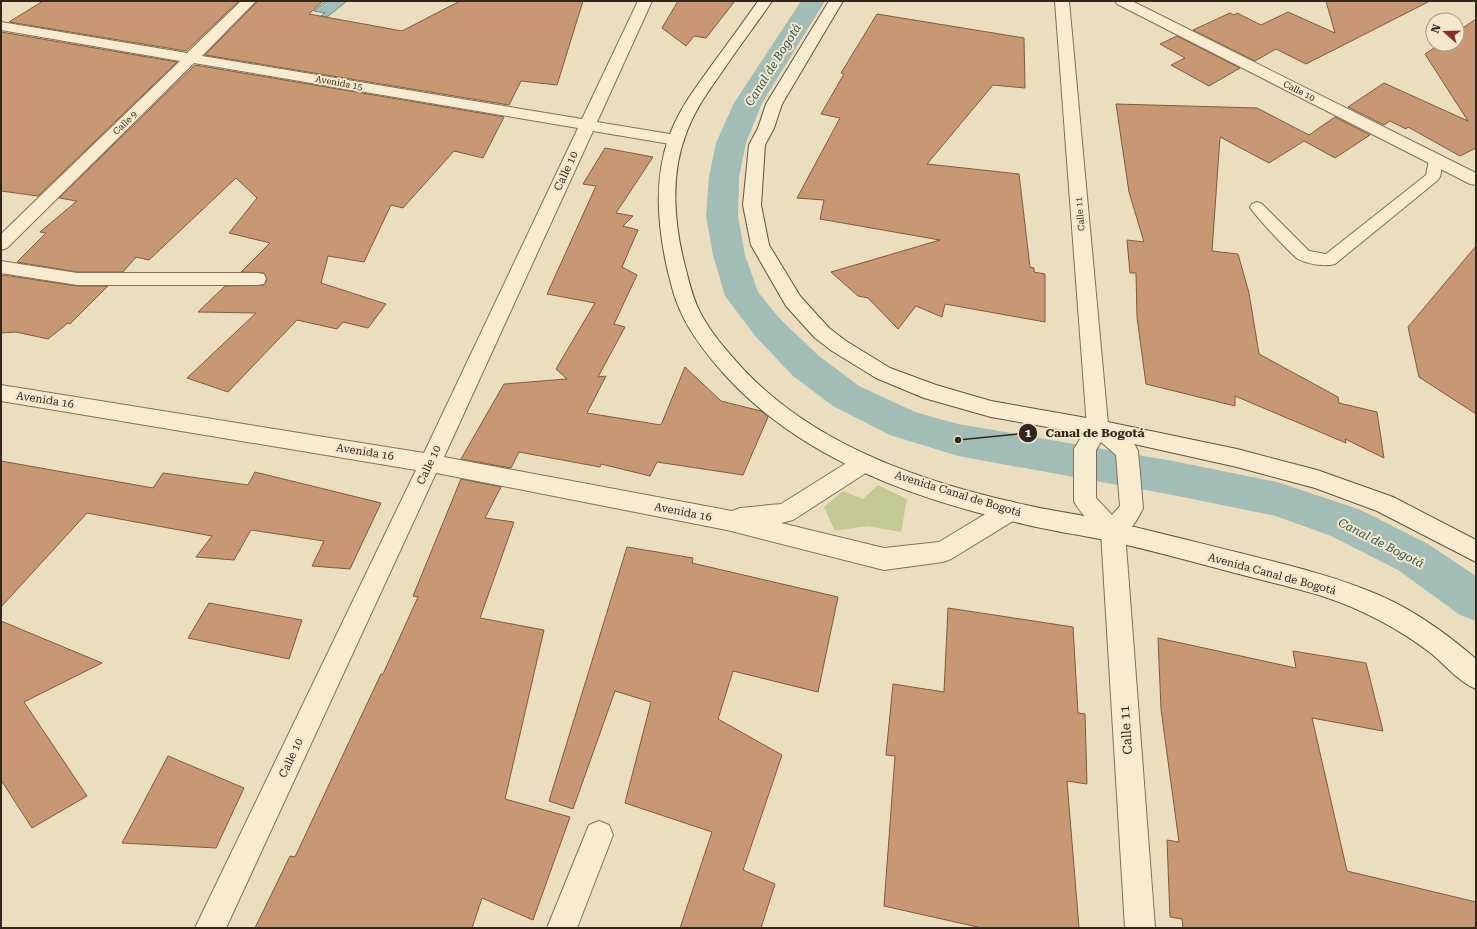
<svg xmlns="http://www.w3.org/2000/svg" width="1477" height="929" viewBox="0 0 1477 929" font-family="'Roboto Serif',serif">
	<rect width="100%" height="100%" fill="#ebdebe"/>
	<path fill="#c2c993" d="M 878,485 L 907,499 L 901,532 L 868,526 L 835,531 L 824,507 L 843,491 L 863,499 Z"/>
	<path fill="#a1bdb5" stroke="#698a82" d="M 326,1 L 347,1 L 327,17 L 321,16 L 325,13 L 314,11 Z"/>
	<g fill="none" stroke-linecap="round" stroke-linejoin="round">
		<path fill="#a1bdb5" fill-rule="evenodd" d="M 801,1 L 825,1 L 762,103 L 746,143 L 739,177 L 738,216 L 745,255 L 758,292 L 780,319 L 819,356 L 859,386 L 915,412 L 958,424 L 1173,461 L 1277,482 L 1361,510 L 1428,544 L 1476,576 L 1476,621 L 1460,615 L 1398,570 L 1331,536 L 1276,516 L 1173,495 L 958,456 L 890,435 L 833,406 L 793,376 L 756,337 L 725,296 L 713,255 L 706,216 L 709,177 L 716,143 L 734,103 Z"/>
	</g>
	<g fill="#c89875" stroke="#81593e">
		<path d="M 43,1 L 239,1 L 186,51 L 9,22 Z"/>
		<path d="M 258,1 L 323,1 L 309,14 L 402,31 L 460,1 L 583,1 L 557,85 L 521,81 L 509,105 L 205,55 Z"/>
		<path d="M 678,1 L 735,1 L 706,38 L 694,36 L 686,46 L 662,28 Z"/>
		<path d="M 1326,1 L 1430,1 L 1306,64 L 1276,49 L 1255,61 L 1193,30 L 1230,13 L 1234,15 L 1237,13 L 1261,25 L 1288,12 L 1335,33 Z"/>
		<path d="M 877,14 L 1024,38 L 1025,88 L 993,85 L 927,164 L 1019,174 L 1030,267 L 1034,268 L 1034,272 L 1045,274 L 1045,322 L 945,304 L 942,317 L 916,306 L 898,329 L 868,298 L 858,296 L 831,272 L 940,240 L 820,219 L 824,200 L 797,198 L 840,118 L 821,114 L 844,74 L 841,73 Z"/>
		<path d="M 1476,19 L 1476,148 L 1460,156 L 1408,127 L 1406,129 L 1390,121 L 1384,125 L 1348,107 L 1384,83 L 1468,121 L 1425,54 L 1440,44 L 1457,44 L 1457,32 Z"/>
		<path d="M 1,32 L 177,62 L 38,196 L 1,191 Z"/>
		<path d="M 1177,36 L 1240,68 L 1209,86 L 1171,65 L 1185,58 L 1160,44 Z"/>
		<path d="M 195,65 L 504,117 L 483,158 L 454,151 L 403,208 L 391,205 L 364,262 L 328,256 L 321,283 L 386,304 L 368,328 L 343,322 L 337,329 L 297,320 L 228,392 L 187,378 L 256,313 L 198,312 L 225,286 L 264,285 L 267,280 L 264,273 L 241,272 L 270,243 L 229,233 L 257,198 L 236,178 L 149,260 L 136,257 L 123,272 L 77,272 L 17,262 L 46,233 L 40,232 L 77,201 L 59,198 Z"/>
		<path d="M 1116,104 L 1257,108 L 1309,135 L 1335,117 L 1370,135 L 1335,158 L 1304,141 L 1269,163 L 1220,137 L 1212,251 L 1238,254 L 1249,293 L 1259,354 L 1338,397 L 1339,403 L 1377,412 L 1384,458 L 1345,439 L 1346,443 L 1235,396 L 1235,406 L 1146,384 L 1137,317 L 1136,273 L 1130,273 L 1127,240 L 1144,242 L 1129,192 Z"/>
		<path d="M 605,148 L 653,157 L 616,213 L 633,216 L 623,226 L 638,230 L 622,267 L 637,275 L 614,324 L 625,327 L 598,377 L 606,376 L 587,413 L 661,425 L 685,367 L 721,401 L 761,411 L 768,417 L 743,475 L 657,462 L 650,476 L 601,464 L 600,467 L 519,452 L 511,468 L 461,459 L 504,384 L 567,379 L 556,369 L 595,303 L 547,294 L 596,186 L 583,184 Z"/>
		<path d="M 1476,246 L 1476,414 L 1419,377 L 1408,327 Z"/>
		<path d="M 3,275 L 77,286 L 108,286 L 70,324 L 68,323 L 48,339 L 16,332 L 1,333 L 1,277 Z"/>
		<path d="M 1,461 L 153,488 L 163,473 L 248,485 L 255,472 L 381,503 L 350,569 L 312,566 L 324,541 L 251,530 L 234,560 L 196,557 L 212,536 L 87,513 L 1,607 Z"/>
		<path d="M 461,479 L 501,487 L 485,518 L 514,522 L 480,618 L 544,630 L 505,799 L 570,817 L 533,920 L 482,898 L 472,928 L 255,928 L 290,856 L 295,857 L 381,674 L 383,674 L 418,597 L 413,596 Z"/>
		<path d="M 627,547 L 693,558 L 692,563 L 838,597 L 818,692 L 733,671 L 718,719 L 782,755 L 743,870 L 775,884 L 761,928 L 680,928 L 712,832 L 625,803 L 651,702 L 615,691 L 573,809 L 549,801 Z"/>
		<path d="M 209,603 L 302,620 L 289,659 L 188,638 Z"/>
		<path d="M 948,608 L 1073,627 L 1078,713 L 1085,714 L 1087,784 L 1067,781 L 1079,928 L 982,928 L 884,906 L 895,756 L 886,755 L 893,684 L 944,692 Z"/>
		<path d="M 1,621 L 102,663 L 24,702 L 87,796 L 32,828 L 1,780 Z"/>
		<path d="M 1158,638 L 1296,668 L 1293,651 L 1366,663 L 1383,731 L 1312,718 L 1347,871 L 1476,902 L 1476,928 L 1183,928 L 1182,919 L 1170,917 L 1167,840 L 1179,842 L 1161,709 Z"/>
		<path d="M 168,756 L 244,788 L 216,848 L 122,843 Z"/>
	</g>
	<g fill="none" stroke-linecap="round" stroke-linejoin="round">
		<defs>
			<path id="service" d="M 1436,156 L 1441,157 L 1443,160 L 1440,177 L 1438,180 L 1335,264 C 1324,267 1308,264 1298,259 C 1292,255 1254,215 1250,207 L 1252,204 L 1257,202 L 1262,204 L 1309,251 L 1326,254 L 1426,175 L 1429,160 L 1431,157 Z"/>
			<g id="minor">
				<path d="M 241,1 L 256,1 L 202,56 L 582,119 L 638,1 L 652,1 L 597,122 L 676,135 L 682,137 L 684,140 L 682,143 L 676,145 L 593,131 L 444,457 L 732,511 L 740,508 L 781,504 L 856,457 L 864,454 L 872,457 L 875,463 L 872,469 L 793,520 L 781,523 L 884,548 L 939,542 L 1002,504 L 1010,501 L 1018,504 L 1021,511 L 1018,518 L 951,559 L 943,562 L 884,570 L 727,530 L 436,473 L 226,928 L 195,928 L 416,470 L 1,401 L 1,385 L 424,453 L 578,128 L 194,63 L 7,248 L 1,250 L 1,234 L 180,61 L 1,30 L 1,22 L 187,53 Z"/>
				<path d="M 1,261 L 77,273 L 257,273 L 264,274 L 266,279 L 264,284 L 257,285 L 77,285 L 1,273 Z"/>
				<path d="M 1113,522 L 1121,525 L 1125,532 L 1155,928 L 1125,928 L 1101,532 L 1105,525 Z"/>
				<path d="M 599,821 L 609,825 L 613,835 L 577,928 L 547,928 L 589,825 Z"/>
			</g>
			<g id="tertiary">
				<path d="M 1055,1 L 1069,1 L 1108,424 L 1135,445 L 1138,451 L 1143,508 C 1138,520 1120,549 1105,539 C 1100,536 1096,529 1093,525 C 1086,518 1078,510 1074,501 L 1074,449 L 1087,427 ZM 1101,442 L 1116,455 L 1120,506 L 1112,515 L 1096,498 L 1096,450 Z"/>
				<path d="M 1115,1 L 1132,1 L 1476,173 L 1476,185 L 1470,184 L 1117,4 Z"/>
			</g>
			<g id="secondary">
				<path d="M 758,1 L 772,1 C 757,23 741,44 726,66 C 711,88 695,108 686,134 C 670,175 674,224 685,266 C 689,281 692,297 700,312 C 711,334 728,352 744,370 C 817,447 925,483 1026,505 C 1052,511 1078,514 1104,520 C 1149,530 1195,542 1240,553 C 1283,564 1327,574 1369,591 C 1408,606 1444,631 1476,659 L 1476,689 C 1459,682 1446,666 1432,654 C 1398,628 1362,609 1322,596 C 1292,587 1261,580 1231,572 C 1190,561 1150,550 1109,541 C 1081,535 1052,531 1023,524 C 915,499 802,460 725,375 C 706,354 687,330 677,303 C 673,293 671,283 668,272 C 658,229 653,180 669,137 C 679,108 697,86 714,62 C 729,42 744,21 758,1 Z"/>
				<path d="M 829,1 L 843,1 L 782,104 L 774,128 L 765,145 L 761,205 L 769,245 L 800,296 L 829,328 L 846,341 L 890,368 L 936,385 L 991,401 L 1098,420 L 1237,449 L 1317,470 L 1393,497 L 1476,540 L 1476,562 L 1377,511 L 1315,488 L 1237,467 L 1098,436 L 991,417 L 924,398 L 876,378 L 832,351 L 815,338 L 786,306 L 751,245 L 743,205 L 749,145 L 758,128 L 766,104 Z"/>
			</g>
		</defs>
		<use href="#service" stroke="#836f58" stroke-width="2"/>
		<use href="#minor" stroke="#836f58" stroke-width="2"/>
		<use href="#tertiary" stroke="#836f58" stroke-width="2"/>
		<use href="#secondary" stroke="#64503b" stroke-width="2"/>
		<use href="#service" fill="#f7ebd0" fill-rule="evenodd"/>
		<use href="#minor" fill="#f7ebd0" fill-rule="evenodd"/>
		<use href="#tertiary" fill="#f7ebd0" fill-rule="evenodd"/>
		<use href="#secondary" fill="#f7ebd0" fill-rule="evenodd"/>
	</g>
	<g text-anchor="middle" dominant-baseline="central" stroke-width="4" stroke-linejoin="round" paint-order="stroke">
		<g font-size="9" fill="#33271c" stroke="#f3e8cd">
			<text transform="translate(339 83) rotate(10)">Avenida 15</text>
			<text transform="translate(1299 91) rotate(27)">Calle 10</text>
			<text transform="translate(125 123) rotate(-44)">Calle 9</text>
			<text transform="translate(1080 214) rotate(-95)">Calle 11</text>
		</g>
		<g font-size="11" fill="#33271c" stroke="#f3e8cd">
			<text transform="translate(566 171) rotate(-65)">Calle 10</text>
			<text transform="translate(45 400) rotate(9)">Avenida 16</text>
			<text transform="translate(365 452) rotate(9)">Avenida 16</text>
			<text transform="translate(429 465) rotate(-65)">Calle 10</text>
			<text transform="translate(958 494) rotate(17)">Avenida Canal de Bogotá</text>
			<text transform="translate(683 512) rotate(11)">Avenida 16</text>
			<text transform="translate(1272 574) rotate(15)">Avenida Canal de Bogotá</text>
			<text transform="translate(291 758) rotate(-65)">Calle 10</text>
		</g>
		<g font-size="12" font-style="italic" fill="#2b5250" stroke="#f3e8cd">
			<text transform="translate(773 65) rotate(-58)">Canal de Bogotá</text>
			<text transform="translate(1381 543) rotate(27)">Canal de Bogotá</text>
		</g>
		<g font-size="13" fill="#33271c" stroke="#f3e8cd">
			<text transform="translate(1126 730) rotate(-94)">Calle 11</text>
		</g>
	</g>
	<path fill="none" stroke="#33271c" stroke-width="1.5" d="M958 440L1028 433"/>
	<g fill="#33271c" stroke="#f3e8cd" stroke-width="1.5">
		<circle cx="958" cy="440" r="4"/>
		<circle cx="1028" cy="433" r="10"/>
	</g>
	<g font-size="12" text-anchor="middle" font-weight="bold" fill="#fff">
		<text x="1028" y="437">1</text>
	</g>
	<g font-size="12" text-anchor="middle" font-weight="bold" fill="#33271c" stroke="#f3e8cd" stroke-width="4" stroke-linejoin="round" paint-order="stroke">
		<text x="1095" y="437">Canal de Bogotá</text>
	</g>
	<rect width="1477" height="929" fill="none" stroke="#33271c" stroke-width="4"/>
	<g transform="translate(1445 32) rotate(290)"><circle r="19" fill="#f3e8cd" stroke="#a69b86"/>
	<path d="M0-3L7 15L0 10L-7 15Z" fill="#8f2a2b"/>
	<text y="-6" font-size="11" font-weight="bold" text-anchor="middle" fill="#33271c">N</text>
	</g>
</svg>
